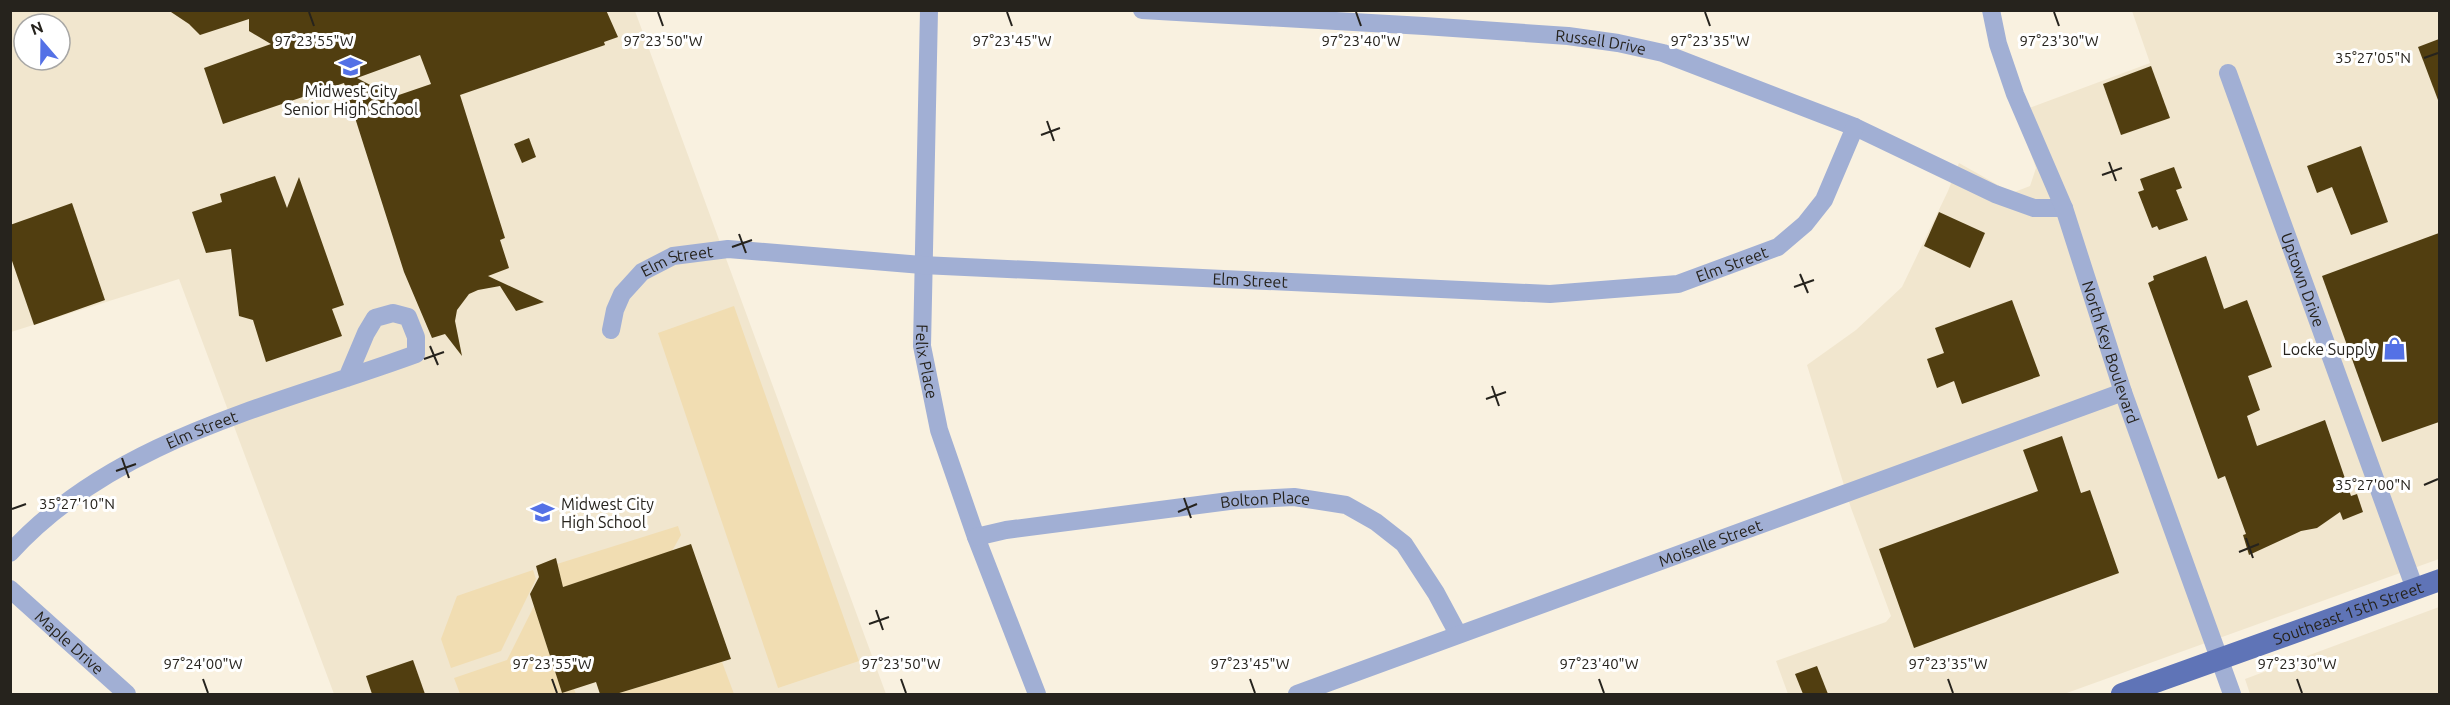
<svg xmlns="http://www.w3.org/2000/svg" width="2450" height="705" viewBox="0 0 2450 705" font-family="Ubuntu,sans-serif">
	<rect width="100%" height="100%" fill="#f9f1e0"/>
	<g fill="#f1e6ce" fill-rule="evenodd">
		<path d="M 11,11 L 635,11 L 886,694 L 334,694 L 179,279 L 11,332 ZM 24,24 L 60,24 L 60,60 L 24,60 Z"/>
		<path d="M 2132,11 L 2439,11 L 2439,559 L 2064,694 L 1788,694 L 1776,661 L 1886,622 L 1891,616 L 1851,508 L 1807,365 L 1856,330 L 1902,287 L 1948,191 L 1959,163 L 2012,193 L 2030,186 L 2036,168 L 2016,113 L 2150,63 Z"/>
		<path d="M 2439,607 L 2439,694 L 2250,694 L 2245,679 Z"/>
	</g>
	<g fill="#f1ddb2">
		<path d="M 734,306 L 859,661 L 778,688 L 658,333 Z"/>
		<path d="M 678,526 L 681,535 L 672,551 L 563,587 L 557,564 Z"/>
		<path d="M 533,570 L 536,579 L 501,651 L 451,668 L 441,639 L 457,596 Z"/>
		<path d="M 534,606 L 562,693 L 574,689 L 576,694 L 460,694 L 454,678 L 507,660 Z"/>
		<path d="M 722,662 L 734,694 L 616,694 Z"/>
	</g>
	<g fill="#513e10" fill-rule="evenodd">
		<path d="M 168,10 L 606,10 L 618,37 L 604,42 L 605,45 L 460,95 L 505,238 L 500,240 L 509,268 L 488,276 L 544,302 L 516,311 L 500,286 L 478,290 L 469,294 L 457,310 L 455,321 L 462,356 L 445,334 L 432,338 L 404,272 L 344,83 L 223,124 L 204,68 L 271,44 L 249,31 L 249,19 L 200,35 L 189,24 ZM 420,55 L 431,84 L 393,97 L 357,78 Z"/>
		<path d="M 2439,39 L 2439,100 L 2438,100 L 2418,47 Z"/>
		<path d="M 2151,66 L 2170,118 L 2121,135 L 2103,84 Z"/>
		<path d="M 529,138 L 536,157 L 522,163 L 514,144 Z"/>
		<path d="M 2361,146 L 2388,222 L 2351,235 L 2332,187 L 2317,193 L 2307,166 Z"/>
		<path d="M 2174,167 L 2182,188 L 2176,190 L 2188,220 L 2159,230 L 2157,226 L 2152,228 L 2138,192 L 2144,190 L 2140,179 Z"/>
		<path d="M 275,176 L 287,208 L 299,177 L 344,305 L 332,309 L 342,336 L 266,362 L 253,320 L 239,316 L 231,249 L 206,253 L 192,212 L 222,202 L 220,194 Z"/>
		<path d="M 72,203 L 105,300 L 34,325 L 10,255 L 10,225 Z"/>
		<path d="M 1939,212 L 1985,233 L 1970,268 L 1924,246 Z"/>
		<path d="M 2439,233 L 2439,422 L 2382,442 L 2322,276 Z"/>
		<path d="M 2206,256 L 2224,309 L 2247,300 L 2272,367 L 2248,376 L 2260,410 L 2247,416 L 2257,446 L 2325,420 L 2351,496 L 2357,494 L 2363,512 L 2343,520 L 2340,512 L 2317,528 L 2301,531 L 2249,555 L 2243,535 L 2246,534 L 2225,476 L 2218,479 L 2148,283 L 2154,280 L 2153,276 Z"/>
		<path d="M 2012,300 L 2040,376 L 1962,404 L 1954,381 L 1937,388 L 1927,359 L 1944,353 L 1935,328 Z"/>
		<path d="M 2062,436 L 2081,493 L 2090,490 L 2119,573 L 1914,648 L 1879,549 L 2038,491 L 2023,450 Z"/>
		<path d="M 691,544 L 731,659 L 616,694 L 600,694 L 596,682 L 562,693 L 530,594 L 539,577 L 536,566 L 556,558 L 563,587 Z"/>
		<path d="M 413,660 L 425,694 L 372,694 L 366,676 Z"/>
		<path d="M 1817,666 L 1828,694 L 1803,694 L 1795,674 Z"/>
	</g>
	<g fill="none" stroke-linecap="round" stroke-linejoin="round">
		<g stroke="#a1afd4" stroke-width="18">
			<path id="s1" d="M 929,10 L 922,346 L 939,430 L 976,537 L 1037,694"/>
			<path id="s2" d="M 1142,10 L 1424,26 L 1568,36 L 1618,43 L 1663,53 L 1855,127 L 1995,194 L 2034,208 L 2064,208"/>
			<path id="s3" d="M 1991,10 L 1998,44 L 2015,94 L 2064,208 L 2123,392 L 2232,694"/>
			<path id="s4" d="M 2228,73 L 2415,589"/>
			<path id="s5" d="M 611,330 L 615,310 L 622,294 L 642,272 L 673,256 L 728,249 L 922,265 L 1550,294 L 1678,284 L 1778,247 L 1805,224 L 1824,200 L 1855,127"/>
			<path id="s6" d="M 976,537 L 1006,530 L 1237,500 L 1294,497 L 1346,505 L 1376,522 L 1404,544 L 1436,593 L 1458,634"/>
			<path id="s7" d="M 10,553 C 114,438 277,405 416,354 L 416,337 L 408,317 L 393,313 L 375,318 L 366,333 L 347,378"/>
			<path id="s8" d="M 10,589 L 127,694"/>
			<path id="s9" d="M 1297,694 L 2123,392"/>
		</g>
		<path stroke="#5f74b7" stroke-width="22" id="s10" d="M 2122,694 L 2440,580"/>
	</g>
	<path fill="none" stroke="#26231d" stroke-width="2" d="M 309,12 L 314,26M 658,12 L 663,26M 1007,12 L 1012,26M 1356,12 L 1361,26M 1705,12 L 1710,26M 2054,12 L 2059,26M 2424,58 L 2438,53M 1047,121 L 1054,141M 1041,135 L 1060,128M 2109,162 L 2116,181M 2102,175 L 2122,168M 739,234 L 746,253M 732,247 L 752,240M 1800,274 L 1808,293M 1794,287 L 1814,280M 430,346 L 438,365M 424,359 L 444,352M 1492,386 L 1499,406M 1486,399 L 1506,392M 122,458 L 129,478M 116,471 L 136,464M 2424,485 L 2438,479M 1184,498 L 1191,518M 12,509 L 26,504M 1178,512 L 1197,504M 2246,538 L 2253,558M 2239,552 L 2259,544M 876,610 L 883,630M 869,624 L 889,617M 203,679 L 208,693M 552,679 L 557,693M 901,679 L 906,693M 1250,679 L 1255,693M 1599,679 L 1604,693M 1948,679 L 1953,693M 2297,679 L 2302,693"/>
	<defs>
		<symbol id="school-bare" viewBox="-9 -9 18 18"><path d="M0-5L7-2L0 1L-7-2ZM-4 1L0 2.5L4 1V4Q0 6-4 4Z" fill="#5471e6" stroke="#fff" stroke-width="2.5" paint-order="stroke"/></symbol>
		<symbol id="shop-bare" viewBox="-9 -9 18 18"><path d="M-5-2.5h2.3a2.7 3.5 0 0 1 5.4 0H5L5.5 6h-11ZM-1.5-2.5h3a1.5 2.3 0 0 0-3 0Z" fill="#5471e6" stroke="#fff" stroke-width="2.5" paint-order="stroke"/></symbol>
	</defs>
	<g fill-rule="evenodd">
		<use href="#school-bare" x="334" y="50" width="33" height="33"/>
		<use href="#shop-bare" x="2378" y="332" width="33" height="33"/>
		<use href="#school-bare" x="526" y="496" width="33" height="33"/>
	</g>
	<g text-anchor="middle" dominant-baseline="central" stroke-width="6" stroke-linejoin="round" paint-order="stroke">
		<g font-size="16" fill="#26231d" stroke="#fff">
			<text stroke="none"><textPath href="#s2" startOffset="460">Russell Drive</textPath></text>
			<text stroke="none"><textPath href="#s5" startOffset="105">Elm Street</textPath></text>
			<text stroke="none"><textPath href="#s5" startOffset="1167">Elm Street</textPath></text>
			<text stroke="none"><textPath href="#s5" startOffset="681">Elm Street</textPath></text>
			<text stroke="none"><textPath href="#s4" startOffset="220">Uptown Drive</textPath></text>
			<text stroke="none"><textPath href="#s3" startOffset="363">North Key Boulevard</textPath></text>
			<text stroke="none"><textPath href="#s1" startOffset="352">Felix Place</textPath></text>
			<text stroke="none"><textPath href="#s7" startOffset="230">Elm Street</textPath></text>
			<text stroke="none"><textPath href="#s6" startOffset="292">Bolton Place</textPath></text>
			<text stroke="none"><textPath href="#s9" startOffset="440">Moiselle Street</textPath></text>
			<text stroke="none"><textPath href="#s10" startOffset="240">Southeast 15th Street</textPath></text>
			<text stroke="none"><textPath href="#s8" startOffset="80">Maple Drive</textPath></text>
		</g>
		<g font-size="16" fill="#26231d" stroke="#fff">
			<text x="351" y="91">Midwest City<tspan x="351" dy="18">Senior High School</tspan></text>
			<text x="2376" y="349" text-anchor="end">Locke Supply</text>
			<text x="561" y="504" text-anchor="start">Midwest City<tspan x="561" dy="18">High School</tspan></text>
		</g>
	</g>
	<g font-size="15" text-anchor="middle" fill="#26231d" stroke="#fff" stroke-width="6" stroke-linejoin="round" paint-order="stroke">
		<text x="314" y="46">97°23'55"W</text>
		<text x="663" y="46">97°23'50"W</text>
		<text x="1012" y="46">97°23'45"W</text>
		<text x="1361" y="46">97°23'40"W</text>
		<text x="1710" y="46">97°23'35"W</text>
		<text x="2059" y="46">97°23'30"W</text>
		<text x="2373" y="63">35°27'05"N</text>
		<text x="2373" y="490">35°27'00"N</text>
		<text x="77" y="509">35°27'10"N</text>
		<text x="203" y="669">97°24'00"W</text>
		<text x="552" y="669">97°23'55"W</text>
		<text x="901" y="669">97°23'50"W</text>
		<text x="1250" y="669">97°23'45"W</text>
		<text x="1599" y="669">97°23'40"W</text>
		<text x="1948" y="669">97°23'35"W</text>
		<text x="2297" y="669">97°23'30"W</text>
	</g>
	<rect width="2450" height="705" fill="none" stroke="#26231d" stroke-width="24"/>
	<g transform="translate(42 42) rotate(340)"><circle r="28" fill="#ffffff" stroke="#a8a7a5" stroke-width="1.5"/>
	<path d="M0-4.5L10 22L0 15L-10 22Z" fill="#5471e6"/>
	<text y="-9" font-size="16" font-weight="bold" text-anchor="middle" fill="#26231d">N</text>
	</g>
</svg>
